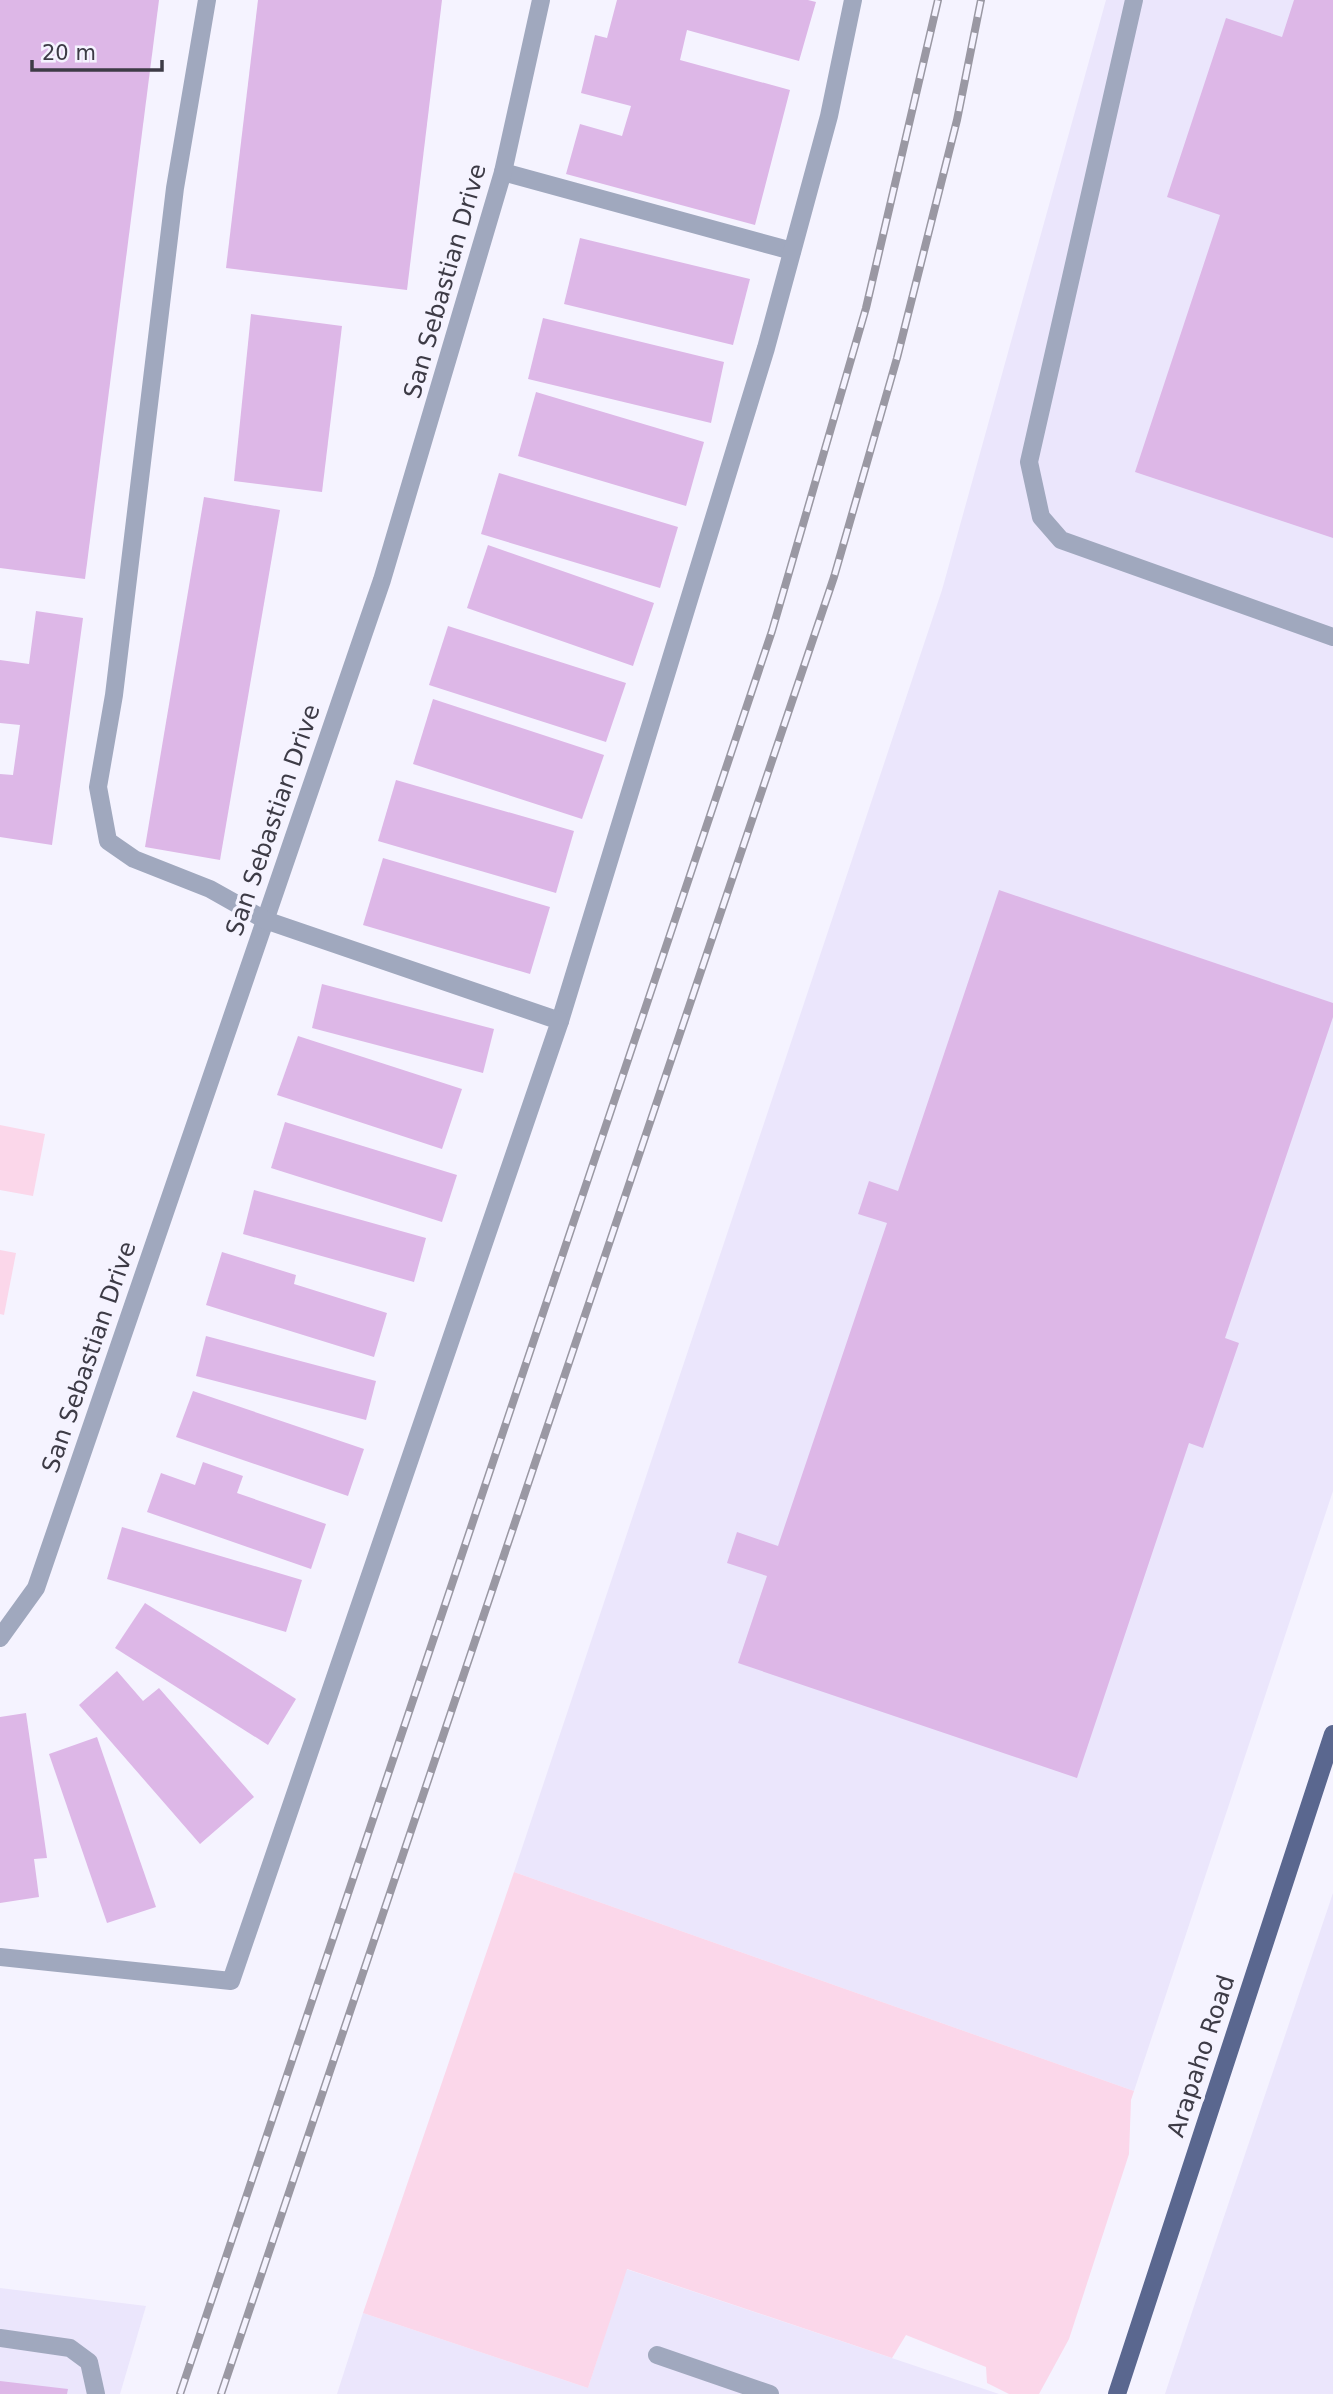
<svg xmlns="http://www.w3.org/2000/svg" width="1333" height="2394" viewBox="0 0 1333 2394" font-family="'DejaVu Sans',sans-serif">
	<rect width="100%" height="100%" fill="#f5f3ff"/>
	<g fill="#ebe6fc">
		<path d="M 1106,0 L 1333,0 L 1333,1491 L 1134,2091 L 514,1872 L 942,590 Z"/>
		<path d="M 1333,1893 L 1333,2394 L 1165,2394 L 1198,2294 Z"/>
		<path d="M 626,2269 L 999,2394 L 337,2394 L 363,2313 L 588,2388 Z"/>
		<path d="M 0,2288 L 146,2306 L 120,2394 L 0,2394 Z"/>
	</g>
	<g fill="#fbd7ea">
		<path d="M 0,1125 L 45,1134 L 33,1196 L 0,1190 Z"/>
		<path d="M 0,1250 L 16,1253 L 4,1315 L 0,1314 Z"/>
		<path d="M 514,1872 L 1134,2091 L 1131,2100 L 1129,2154 L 1069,2339 L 1039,2394 L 1009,2394 L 987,2383 L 986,2367 L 906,2335 L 892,2358 L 627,2269 L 588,2388 L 363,2313 Z"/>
	</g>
	<g fill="#ddb7e7">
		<path d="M 0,0 L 159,0 L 85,579 L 0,568 Z"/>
		<path d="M 258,0 L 442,0 L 407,290 L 226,268 Z"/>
		<path d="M 617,0 L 808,0 L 816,2 L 799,61 L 687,30 L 680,60 L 790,90 L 755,225 L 566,174 L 580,124 L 622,136 L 631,106 L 581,93 L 595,35 L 607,38 Z"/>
		<path d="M 1294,0 L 1333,0 L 1333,538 L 1135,472 L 1220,215 L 1167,197 L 1226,18 L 1282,37 Z"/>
		<path d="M 580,238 L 750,279 L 733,345 L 564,304 Z"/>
		<path d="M 251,314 L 342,326 L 322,492 L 234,481 Z"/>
		<path d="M 543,318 L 724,362 L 711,423 L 528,379 Z"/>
		<path d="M 536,392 L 704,442 L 686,506 L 518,456 Z"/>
		<path d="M 499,473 L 678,527 L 660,588 L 481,534 Z"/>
		<path d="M 204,497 L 280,510 L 220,860 L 145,847 Z"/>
		<path d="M 488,545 L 654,603 L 633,666 L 467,608 Z"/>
		<path d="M 36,611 L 83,618 L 52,845 L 0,837 L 0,774 L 13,775 L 20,725 L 0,723 L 0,660 L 29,664 Z"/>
		<path d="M 448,626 L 626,683 L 606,742 L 429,685 Z"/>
		<path d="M 433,699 L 604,755 L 582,819 L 413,764 Z"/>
		<path d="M 396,780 L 574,831 L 556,893 L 378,841 Z"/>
		<path d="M 383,858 L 550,907 L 530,974 L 363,925 Z"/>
		<path d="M 999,890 L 1333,1003 L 1333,1017 L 1225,1338 L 1239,1343 L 1203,1448 L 1189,1443 L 1077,1778 L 738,1663 L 767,1576 L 727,1563 L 737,1532 L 778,1546 L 887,1223 L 858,1214 L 869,1181 L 898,1191 Z"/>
		<path d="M 322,984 L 494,1029 L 483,1073 L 312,1028 Z"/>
		<path d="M 298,1036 L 462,1089 L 442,1149 L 277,1095 Z"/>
		<path d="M 285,1122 L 457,1175 L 442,1222 L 271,1168 Z"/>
		<path d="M 254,1190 L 426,1238 L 414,1282 L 243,1234 Z"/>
		<path d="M 222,1252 L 296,1275 L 294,1284 L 387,1313 L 374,1357 L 206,1305 Z"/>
		<path d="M 206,1336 L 376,1381 L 366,1420 L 196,1376 Z"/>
		<path d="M 193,1391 L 364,1449 L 348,1496 L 176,1437 Z"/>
		<path d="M 203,1462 L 243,1476 L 237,1493 L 326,1524 L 311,1569 L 147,1512 L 161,1473 L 195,1485 Z"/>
		<path d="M 122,1527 L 302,1580 L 286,1632 L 107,1579 Z"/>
		<path d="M 145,1603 L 296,1699 L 268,1745 L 115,1648 Z"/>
		<path d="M 117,1671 L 143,1701 L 159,1688 L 254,1797 L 200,1844 L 79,1705 Z"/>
		<path d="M 26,1713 L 47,1858 L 34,1859 L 39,1897 L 0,1903 L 0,1717 Z"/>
		<path d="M 97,1737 L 156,1907 L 107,1923 L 49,1754 Z"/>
		<path d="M 0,2381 L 68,2389 L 67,2394 L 0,2394 Z"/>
	</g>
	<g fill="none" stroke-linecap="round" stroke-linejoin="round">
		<g stroke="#a0a8be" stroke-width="18">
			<path d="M 1134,0 L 1029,462 L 1041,517 L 1061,540 L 1333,637"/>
			<path d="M 503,172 L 792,251"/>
			<path d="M 560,1021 L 766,348 L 829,116 L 853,0"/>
			<path d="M 0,1638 L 36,1588 L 382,580 L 503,172 L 541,0"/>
			<path d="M 0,1957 L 231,1981 L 560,1021 L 265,920 L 210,889 L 134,859 L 108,841 L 98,787 L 114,695 L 175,188 L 207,0"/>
			<path d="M 0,2338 L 70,2348 L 89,2362 L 96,2394"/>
			<path d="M 657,2355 L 770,2394"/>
		</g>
		<path stroke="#5a678f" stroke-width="18" d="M 1117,2394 L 1333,1734"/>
		<defs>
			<g id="rail">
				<path d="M 180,2394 L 772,631 L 866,308 L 938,0"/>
				<path d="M 221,2394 L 834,577 L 897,358 L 957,120 L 981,0"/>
			</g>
		</defs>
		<use href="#rail" stroke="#9a98a3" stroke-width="8"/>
		<use href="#rail" stroke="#f5f3ff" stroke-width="5" stroke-dasharray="16" stroke-linecap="butt"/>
	</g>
	<g text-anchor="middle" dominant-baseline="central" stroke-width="7" stroke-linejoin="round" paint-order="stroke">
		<g font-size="24" fill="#3d3b46" stroke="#f5f3ff">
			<text transform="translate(445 281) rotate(-74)">San Sebastian Drive</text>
			<text transform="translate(273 820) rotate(-71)">San Sebastian Drive</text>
			<text transform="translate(89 1357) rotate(-71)">San Sebastian Drive</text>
			<text transform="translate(1201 2056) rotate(-72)">Arapaho Road</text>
		</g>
	</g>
	<path d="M32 60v10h130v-10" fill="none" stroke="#3d3b46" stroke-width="3.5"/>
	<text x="42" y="60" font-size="21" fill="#3d3b46" stroke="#f5f3ff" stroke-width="5" paint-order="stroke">20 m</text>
</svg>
